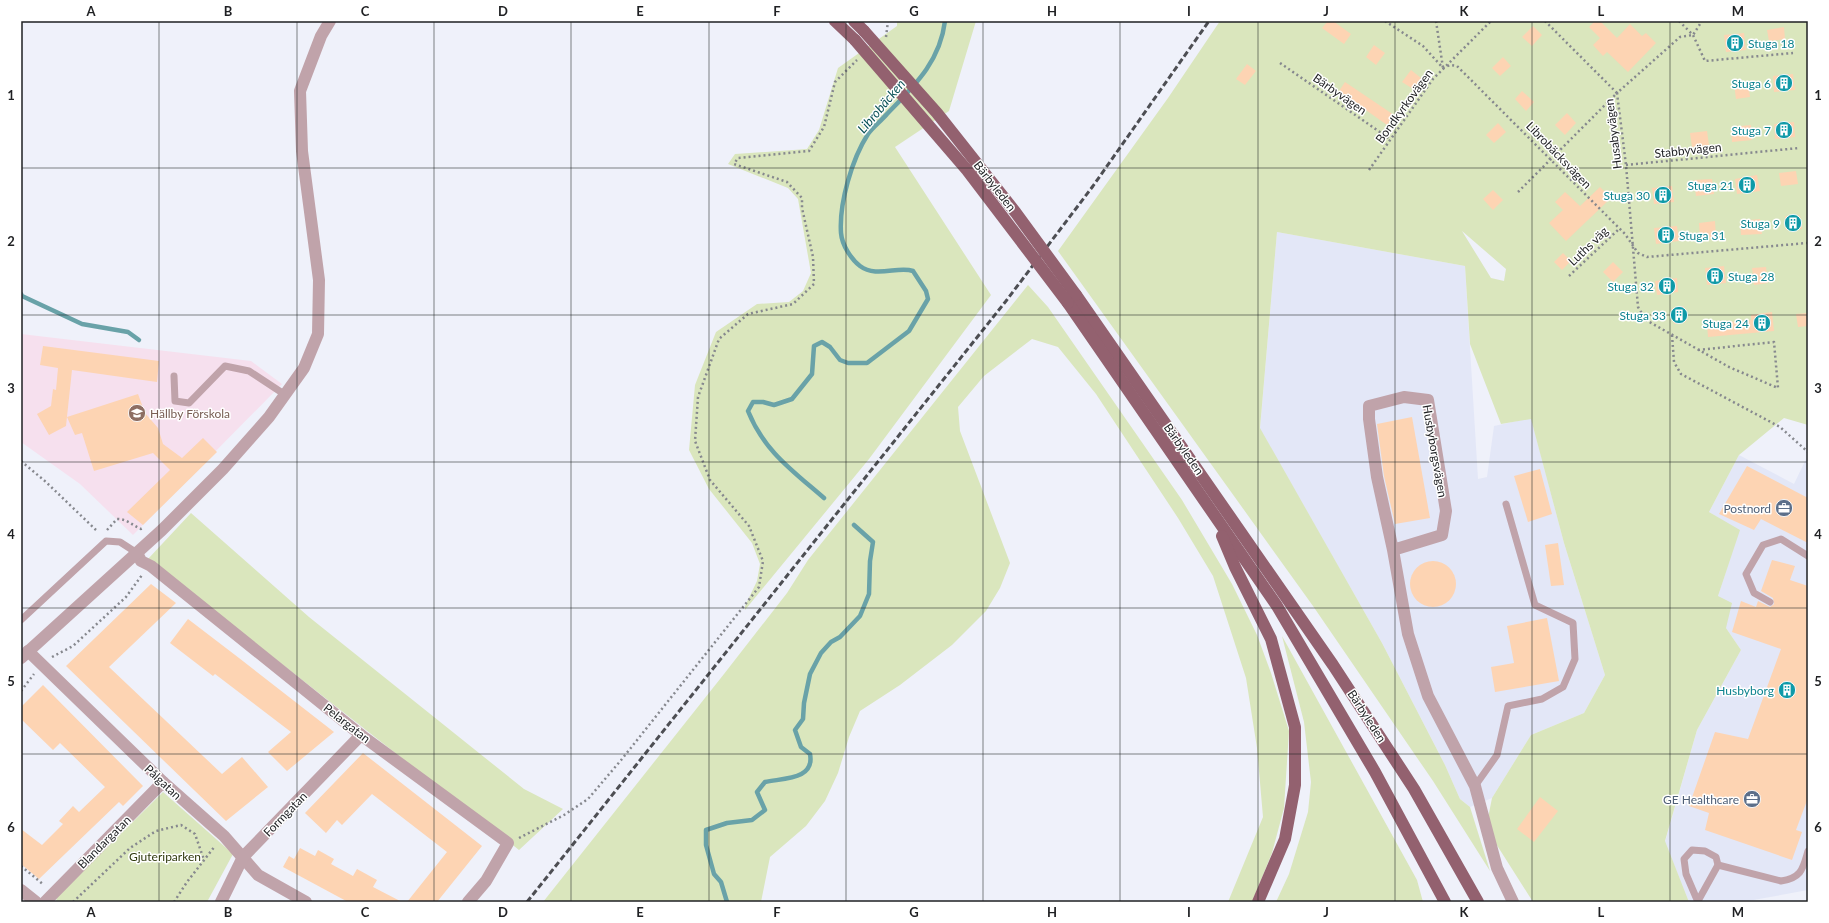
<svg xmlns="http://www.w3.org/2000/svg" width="1829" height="923" viewBox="0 0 1829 923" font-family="Lato,sans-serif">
	<rect width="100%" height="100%" fill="#eff1fa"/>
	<g fill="#e3e7f7">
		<path d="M 1277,232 L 1465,266 L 1478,479 L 1487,477 L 1494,426 L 1531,418 L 1564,543 L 1605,675 L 1584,713 L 1531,735 L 1492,798 L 1470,807 L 1460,799 L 1445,765 L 1382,643 L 1260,429 Z"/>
		<path d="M 1739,455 L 1794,484 L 1808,455 L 1808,890 L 1748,901 L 1748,902 L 1689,902 L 1665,842 L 1697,730 L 1741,650 L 1726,628 L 1718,596 L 1739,531 L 1709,512 Z"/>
	</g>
	<path fill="#f6e0ee" d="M 21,334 L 251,361 L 282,384 L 133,535 L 80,484 L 21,442 Z"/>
	<g fill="#dae6bd" fill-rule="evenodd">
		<path d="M 897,21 L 976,21 L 949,111 L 895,147 L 991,295 L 869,459 L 745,610 L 745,606 L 757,581 L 760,564 L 752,543 L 709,489 L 689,450 L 695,385 L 716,332 L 757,304 L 789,302 L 803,291 L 811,273 L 798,199 L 788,188 L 728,164 L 735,154 L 807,149 L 819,130 L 838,68 L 897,26 Z"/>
		<path d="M 1220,21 L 1808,21 L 1808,425 L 1784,418 L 1739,455 L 1709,512 L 1740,530 L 1718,596 L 1732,603 L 1726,628 L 1741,650 L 1697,730 L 1665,841 L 1689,902 L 1533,902 L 1486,828 L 1492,798 L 1531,735 L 1584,713 L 1605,675 L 1564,543 L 1531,419 L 1501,424 L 1470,344 L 1465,266 L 1277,232 L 1260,428 L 1382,643 L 1445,765 L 1460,799 L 1470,807 L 1490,871 L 1433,781 L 1313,606 L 1058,251 L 1168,98 ZM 1462,231 L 1506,269 L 1504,281 L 1491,278 Z"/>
		<path d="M 1028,285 L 1048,307 L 1182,500 L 1232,584 L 1257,635 L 1271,673 L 1289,731 L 1284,808 L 1272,853 L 1252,902 L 1228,902 L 1263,817 L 1257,748 L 1246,678 L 1213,576 L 1178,518 L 1096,394 L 1058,347 L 1032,339 L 984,376 L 958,407 L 960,431 L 1010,563 L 1000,588 L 986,611 L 952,645 L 900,685 L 860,711 L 849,737 L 838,773 L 825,801 L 806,826 L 770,857 L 761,902 L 543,902 L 724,674 L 787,593 L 808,560 Z"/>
		<path d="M 191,513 L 309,617 L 524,789 L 563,809 L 519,850 L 148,559 Z"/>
		<path d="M 1282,636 L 1417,880 L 1423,902 L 1276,902 L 1289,874 L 1308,812 L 1311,782 L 1304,722 Z"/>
		<path d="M 163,792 L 233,854 L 207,902 L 56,902 L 57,897 Z"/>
	</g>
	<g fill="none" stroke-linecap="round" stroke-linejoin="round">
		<g stroke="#69a2a8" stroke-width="4.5">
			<path d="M 21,294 L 22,296 L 82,324 L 128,332 L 139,340"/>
			<path d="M 824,498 C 793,471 764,451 748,411 L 753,402 L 763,402 L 774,405 L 792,399 L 812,374 L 814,346 L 822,342 L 830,347 L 840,360 L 848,363 L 867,363 L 909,331 L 928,299 L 926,291 L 913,271 C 898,266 876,278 860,266 C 851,259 842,245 841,233 C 839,203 852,159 868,134 C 873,127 881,121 887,114 C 914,86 940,62 945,21"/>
			<path d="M 727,902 L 721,882 L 714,874 L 706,845 L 706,830 L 727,823 L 752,820 L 765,810 L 757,792 L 765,782 C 783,778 815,780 810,754 L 801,747 L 795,730 L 803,719 L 804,703 L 810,674 L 821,653 L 831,642 L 840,637 L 860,616 L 869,594 L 870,561 L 873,542 L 854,525"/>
		</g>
	</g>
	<g fill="#fdd4b3">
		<path d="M 1328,21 L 1333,21 L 1351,34 L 1344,44 L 1322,28 Z"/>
		<path d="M 1595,21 L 1600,21 L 1617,38 L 1630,24 L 1642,36 L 1646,33 L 1656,43 L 1628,72 L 1607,52 L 1603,56 L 1593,45 L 1600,38 L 1589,27 Z"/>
		<path d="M 1533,26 L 1542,35 L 1532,46 L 1522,37 Z"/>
		<path d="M 1784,27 L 1785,39 L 1769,41 L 1767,30 Z"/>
		<path d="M 1744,33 L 1746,50 L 1726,52 L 1724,35 Z"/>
		<path d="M 1374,45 L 1385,53 L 1376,65 L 1366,57 Z"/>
		<path d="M 1503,57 L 1511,66 L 1500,76 L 1492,68 Z"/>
		<path d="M 1247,64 L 1256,71 L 1245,85 L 1236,79 Z"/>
		<path d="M 1411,70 L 1421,78 L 1413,89 L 1402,82 Z"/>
		<path d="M 1793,74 L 1795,90 L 1774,92 L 1773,76 Z"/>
		<path d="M 1345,82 L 1394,115 L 1387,125 L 1339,91 Z"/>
		<path d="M 1748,83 L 1750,97 L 1736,99 L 1734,84 Z"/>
		<path d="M 1522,91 L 1534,102 L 1526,111 L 1515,99 Z"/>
		<path d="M 1567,113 L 1576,123 L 1565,135 L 1555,125 Z"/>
		<path d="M 1794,122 L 1795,137 L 1775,139 L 1774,124 Z"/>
		<path d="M 1498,123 L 1506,132 L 1494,143 L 1486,135 Z"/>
		<path d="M 1751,125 L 1752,140 L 1732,142 L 1731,127 Z"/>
		<path d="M 1707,131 L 1709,145 L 1692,147 L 1690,133 Z"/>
		<path d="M 1796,171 L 1798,184 L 1781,186 L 1779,173 Z"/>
		<path d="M 1757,175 L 1760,191 L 1737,194 L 1735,179 Z"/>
		<path d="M 1712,179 L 1714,194 L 1696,196 L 1694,180 Z"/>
		<path d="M 1672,186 L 1674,202 L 1654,204 L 1652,188 Z"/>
		<path d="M 1600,187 L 1611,198 L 1566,241 L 1549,223 L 1563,210 L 1555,202 L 1565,192 L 1580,206 Z"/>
		<path d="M 1493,190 L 1503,200 L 1493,210 L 1483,199 Z"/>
		<path d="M 1800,215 L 1802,229 L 1786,230 L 1785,216 Z"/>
		<path d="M 1760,219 L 1762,234 L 1741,235 L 1740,221 Z"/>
		<path d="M 1715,221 L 1716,237 L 1700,239 L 1699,223 Z"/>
		<path d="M 1677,226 L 1679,241 L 1656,244 L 1654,228 Z"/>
		<path d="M 1563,253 L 1571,261 L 1562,270 L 1554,262 Z"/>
		<path d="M 1613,262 L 1623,272 L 1613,282 L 1603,272 Z"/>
		<path d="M 1724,266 L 1726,283 L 1707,285 L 1705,268 Z"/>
		<path d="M 1766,267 L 1768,283 L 1754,285 L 1752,268 Z"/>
		<path d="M 1677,278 L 1678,292 L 1657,295 L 1655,281 Z"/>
		<path d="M 1684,306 L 1686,322 L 1674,324 L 1672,308 Z"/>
		<path d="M 1772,312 L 1774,331 L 1708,337 L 1707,324 L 1751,320 L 1751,315 Z"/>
		<path d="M 1808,313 L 1808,326 L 1798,327 L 1796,314 Z"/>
		<path d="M 43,346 L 159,361 L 157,382 L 72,370 L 66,426 L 49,435 L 37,414 L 51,406 L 53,389 L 56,390 L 58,368 L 40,365 Z"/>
		<path d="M 138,394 L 145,413 L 158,428 L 163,444 L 182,458 L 203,438 L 217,452 L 143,525 L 127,512 L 170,470 L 153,453 L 94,471 L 82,433 L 75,435 L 67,417 Z"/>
		<path d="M 1412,417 L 1430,518 L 1395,524 L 1384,476 L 1377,424 Z"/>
		<path d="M 1747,466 L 1808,498 L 1808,543 L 1761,519 L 1754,530 L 1719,514 Z"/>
		<path d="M 1540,469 L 1552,514 L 1528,522 L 1514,476 Z"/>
		<path d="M 1558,543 L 1564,585 L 1551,586 L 1545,545 Z"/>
		<path d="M 1772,560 L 1795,566 L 1790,580 L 1808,586 L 1808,798 L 1796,830 L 1802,832 L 1792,860 L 1705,830 L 1709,813 L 1689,806 L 1715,732 L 1748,739 L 1781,649 L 1732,632 L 1741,601 L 1756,607 L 1758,601 L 1770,607 L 1774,604 L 1773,598 L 1761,591 Z"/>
		<circle cx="1433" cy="584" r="23"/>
		<path d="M 151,584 L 176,603 L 109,667 L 222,774 L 242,757 L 268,787 L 226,821 L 66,666 Z"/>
		<path d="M 1547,618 L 1559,681 L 1495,692 L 1491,667 L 1514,663 L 1507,626 Z"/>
		<path d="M 188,619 L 239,658 L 334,732 L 287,771 L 268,752 L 291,732 L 215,674 L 213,676 L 170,643 Z"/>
		<path d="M 43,685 L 143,786 L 123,806 L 119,802 L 39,879 L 21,864 L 21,829 L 42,845 L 63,824 L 59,821 L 73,806 L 79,812 L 105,787 L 60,743 L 53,750 L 21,719 L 21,707 Z"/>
		<path d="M 363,753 L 482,846 L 437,902 L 407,902 L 447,852 L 372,794 L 342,825 L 337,820 L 326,833 L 305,813 Z"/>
		<path d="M 1540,797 L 1558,811 L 1534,842 L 1517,829 Z"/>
		<path d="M 300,848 L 315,856 L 318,850 L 334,859 L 331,864 L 353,876 L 357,869 L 377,880 L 373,887 L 402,902 L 348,902 L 283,867 L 289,856 L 294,859 Z"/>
	</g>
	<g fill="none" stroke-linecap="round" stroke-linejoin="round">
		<g stroke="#86888e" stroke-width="2.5" stroke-dasharray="2 3" stroke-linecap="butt">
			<path d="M 1385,21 L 1423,46 L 1443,68 L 1450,65 L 1457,66 L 1625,234 L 1638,253 L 1647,257 L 1807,243"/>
			<path d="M 1436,21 L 1443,68"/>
			<path d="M 1679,21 L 1693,35 L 1705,61 L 1793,53"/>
			<path d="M 886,37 L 888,21"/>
			<path d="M 1280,63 L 1390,139"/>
			<path d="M 1626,165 L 1799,148"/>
			<path d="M 1369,170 L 1433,79 L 1491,21"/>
			<path d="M 1518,192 L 1617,93 L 1545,21"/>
			<path d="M 1569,276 L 1619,229"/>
			<path d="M 1672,335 L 1674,362 L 1681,374 L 1780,427 L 1808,452"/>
			<path d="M 1698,350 L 1774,342 L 1778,388 L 1729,367 L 1646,320 L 1638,307 L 1626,165 L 1617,93 L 1680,37 L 1693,35 L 1700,24 L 1700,21"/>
			<path d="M 21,461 L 46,482 L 96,530"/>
			<path d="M 107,530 L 117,519 C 127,519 132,525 141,529 L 143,528"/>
			<path d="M 52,657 L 73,646 L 126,597 L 142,575"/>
			<path d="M 21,691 L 34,674"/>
			<path d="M 519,838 L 564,815 L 588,799 L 622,759 L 759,587 L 763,561 L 749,526 L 710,480 L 695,441 L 698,397 L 719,339 L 748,314 L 793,304 L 814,284 L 813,257 L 802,208 L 802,198 L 787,182 L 734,164 L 738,158 L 809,151 L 824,127 L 835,82 L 857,60"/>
			<path d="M 21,866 L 44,885"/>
			<path d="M 73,902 L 130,848 L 156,831 L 181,825 L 195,834 L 204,860"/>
			<path d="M 174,902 L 187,882 L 215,846"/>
		</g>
		<g stroke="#c0a3aa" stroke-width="7">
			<path d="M 174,376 L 175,401 L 189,403 L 225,366 L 249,371 L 284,394"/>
			<path d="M 1770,602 L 1754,593 L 1746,574 L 1763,545 L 1781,539 L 1808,556"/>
			<path d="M 21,620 L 106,541 L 120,542 L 137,553"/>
			<path d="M 1475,786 L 1497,755 L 1508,706 L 1542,699 L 1563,687 L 1575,659 L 1573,623 L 1535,605 L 1506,504"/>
			<path d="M 1718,865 L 1781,881 C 1802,878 1803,868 1808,851"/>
			<path d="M 1698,901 L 1718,865 L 1716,857 L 1705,851 L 1692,850 L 1684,859 L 1686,874 L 1698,902"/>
		</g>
		<g stroke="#c0a3aa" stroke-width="12">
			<path d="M 1393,550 L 1442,535 L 1446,511 L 1428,400 L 1404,397 L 1369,406 L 1369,419 L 1377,477 L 1393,550 L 1408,634 L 1428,696 L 1475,786 L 1497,868 L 1513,902"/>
			<path d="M 137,553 L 141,561 L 151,566 L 361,735 L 508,843 L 486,881 L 468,902"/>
			<path d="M 28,651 L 163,782 L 224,836 L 258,875 L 306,902"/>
			<path d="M 21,658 L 162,530 L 223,469 L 269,417 L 304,368 L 318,334 L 319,280 L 302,151 L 300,91 L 321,36 L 330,21"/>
			<path d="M 21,890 L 36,902"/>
			<path d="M 45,902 L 163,782"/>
			<path d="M 221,902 L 243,857 L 361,735"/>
		</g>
		<g stroke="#93616f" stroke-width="12">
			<path d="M 835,21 L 855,40"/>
			<path d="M 854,21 L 864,31"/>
			<path d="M 1076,295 L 1333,665 L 1414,789 L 1478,902"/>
			<path d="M 1068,303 L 1277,606 L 1375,772 L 1445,902"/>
			<path d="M 1222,536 L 1235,567 L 1271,639 L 1295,727 L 1295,785 L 1285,839 L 1258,902"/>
		</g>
		<path stroke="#4d4e53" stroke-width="3" stroke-dasharray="6 3" stroke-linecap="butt" d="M 527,902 L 1006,301 L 1093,186 L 1209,21"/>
		<g stroke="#93616f" stroke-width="12">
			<path d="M 864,31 L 937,113 L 1016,213 L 1076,295"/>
			<path d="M 855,40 L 967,170 L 1068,303"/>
		</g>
	</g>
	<path fill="none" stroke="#1f2023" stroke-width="1" stroke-opacity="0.55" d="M 159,21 L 159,902M 297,21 L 297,902M 434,21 L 434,902M 571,21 L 571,902M 709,21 L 709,902M 846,21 L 846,902M 983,21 L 983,902M 1120,21 L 1120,902M 1258,21 L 1258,902M 1395,21 L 1395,902M 1532,21 L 1532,902M 1670,21 L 1670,902M 21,168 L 1808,168M 21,315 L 1808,315M 21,462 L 1808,462M 21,608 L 1808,608M 21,754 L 1808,754"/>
	<defs>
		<symbol id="building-disc" viewBox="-11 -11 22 22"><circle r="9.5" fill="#0f9aa8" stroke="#fff"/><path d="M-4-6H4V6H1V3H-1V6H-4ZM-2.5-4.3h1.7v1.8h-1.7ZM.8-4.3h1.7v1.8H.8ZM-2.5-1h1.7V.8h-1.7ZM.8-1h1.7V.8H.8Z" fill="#fff"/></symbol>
		<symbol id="school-disc" viewBox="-11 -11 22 22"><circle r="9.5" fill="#8d6e63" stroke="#fff"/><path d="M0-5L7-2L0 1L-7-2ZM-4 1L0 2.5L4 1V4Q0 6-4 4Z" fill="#fff"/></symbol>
		<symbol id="office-disc" viewBox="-11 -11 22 22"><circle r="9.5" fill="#5c6f8a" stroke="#fff"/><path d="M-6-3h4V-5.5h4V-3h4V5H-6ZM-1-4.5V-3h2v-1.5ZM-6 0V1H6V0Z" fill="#fff"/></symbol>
	</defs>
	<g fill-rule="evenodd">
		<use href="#building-disc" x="1725" y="33" width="20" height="20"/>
		<use href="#building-disc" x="1774" y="73" width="20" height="20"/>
		<use href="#building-disc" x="1774" y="120" width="20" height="20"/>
		<use href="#building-disc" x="1737" y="175" width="20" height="20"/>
		<use href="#building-disc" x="1653" y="185" width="20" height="20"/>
		<use href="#building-disc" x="1783" y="213" width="20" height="20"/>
		<use href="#building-disc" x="1656" y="225" width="20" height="20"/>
		<use href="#building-disc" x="1705" y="266" width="20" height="20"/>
		<use href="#building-disc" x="1657" y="276" width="20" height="20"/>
		<use href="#building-disc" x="1669" y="305" width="20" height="20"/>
		<use href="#building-disc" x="1752" y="313" width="20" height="20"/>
		<use href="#school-disc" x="127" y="403" width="20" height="20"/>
		<use href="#office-disc" x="1774" y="498" width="20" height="20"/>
		<use href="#building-disc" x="1777" y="680" width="20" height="20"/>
		<use href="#office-disc" x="1742" y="789" width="20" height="20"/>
	</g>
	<g text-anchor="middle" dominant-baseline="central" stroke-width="3" stroke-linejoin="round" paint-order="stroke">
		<g font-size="12" fill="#0d838f" stroke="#fff" text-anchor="end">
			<text x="1748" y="43" text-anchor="start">Stuga 18</text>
			<text x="1771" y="83">Stuga 6</text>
			<text x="1771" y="130">Stuga 7</text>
			<text x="1734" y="185">Stuga 21</text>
			<text x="1650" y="195">Stuga 30</text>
			<text x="1780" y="223">Stuga 9</text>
			<text x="1679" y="235" text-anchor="start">Stuga 31</text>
			<text x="1728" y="276" text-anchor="start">Stuga 28</text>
			<text x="1654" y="286">Stuga 32</text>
			<text x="1666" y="315">Stuga 33</text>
			<text x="1749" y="323">Stuga 24</text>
			<text x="1774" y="690">Husbyborg</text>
		</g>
		<g font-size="12" fill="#1f2023" stroke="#fff">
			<text transform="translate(1340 94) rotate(35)">Bärbyvägen</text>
			<text transform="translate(1404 106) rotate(-54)">Bondkyrkovägen</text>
			<text transform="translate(1613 134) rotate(-97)">Husabyvägen</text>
			<text transform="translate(1688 150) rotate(-6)">Stabbyvägen</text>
			<text transform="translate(1559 155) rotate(46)">Librobäcksvägen</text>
			<text transform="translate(995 186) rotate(52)">Bärbyleden</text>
			<text transform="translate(1588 246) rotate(-44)">Luths väg</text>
			<text transform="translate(1184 449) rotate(55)">Bärbyleden</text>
			<text transform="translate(1435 451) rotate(80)">Husbyborgsvägen</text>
			<text transform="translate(1367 716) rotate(57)">Bärbyleden</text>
			<text transform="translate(347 723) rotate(38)">Pelargatan</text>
			<text transform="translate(163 782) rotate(43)">Pålgatan</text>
			<text transform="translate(285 814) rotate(-46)">Formgatan</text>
			<text transform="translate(104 842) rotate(-45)">Blandargatan</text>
		</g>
		<g font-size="12" fill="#785e54" stroke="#fff" text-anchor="start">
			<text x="150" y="413">Hällby Förskola</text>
		</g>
		<g font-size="12" fill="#4e5e75" stroke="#fff" text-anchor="end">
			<text x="1771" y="508">Postnord</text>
			<text x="1739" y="799">GE Healthcare</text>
		</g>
		<g font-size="12" fill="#303a0e" stroke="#fff">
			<text x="165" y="856">Gjuteriparken</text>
		</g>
		<g font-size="13" font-style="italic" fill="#0b5359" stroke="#fff">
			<text transform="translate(881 106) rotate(-50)">Librobäcken</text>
		</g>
	</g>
	<rect width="1829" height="923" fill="none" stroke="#ffffff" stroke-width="44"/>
	<rect x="22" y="22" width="1785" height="879" fill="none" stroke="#1f2023" stroke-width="1.5"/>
	<g font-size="13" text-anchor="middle" font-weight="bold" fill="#1f2023">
		<text x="91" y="16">A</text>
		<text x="228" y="16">B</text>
		<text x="365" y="16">C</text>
		<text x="503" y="16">D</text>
		<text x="640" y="16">E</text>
		<text x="777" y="16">F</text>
		<text x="914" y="16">G</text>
		<text x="1052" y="16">H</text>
		<text x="1189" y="16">I</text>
		<text x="1326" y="16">J</text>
		<text x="1464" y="16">K</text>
		<text x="1601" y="16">L</text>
		<text x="1738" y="16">M</text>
		<text x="11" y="100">1</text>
		<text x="1818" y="100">1</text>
		<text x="11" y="246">2</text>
		<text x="1818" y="246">2</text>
		<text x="11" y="393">3</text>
		<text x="1818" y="393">3</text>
		<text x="11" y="539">4</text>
		<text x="1818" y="539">4</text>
		<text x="11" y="686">5</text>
		<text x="1818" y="686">5</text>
		<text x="11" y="832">6</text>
		<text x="1818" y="832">6</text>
		<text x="91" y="917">A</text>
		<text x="228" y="917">B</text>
		<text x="365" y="917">C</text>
		<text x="503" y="917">D</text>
		<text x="640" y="917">E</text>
		<text x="777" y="917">F</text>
		<text x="914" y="917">G</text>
		<text x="1052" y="917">H</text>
		<text x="1189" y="917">I</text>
		<text x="1326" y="917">J</text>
		<text x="1464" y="917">K</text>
		<text x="1601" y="917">L</text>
		<text x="1738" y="917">M</text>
	</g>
</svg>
